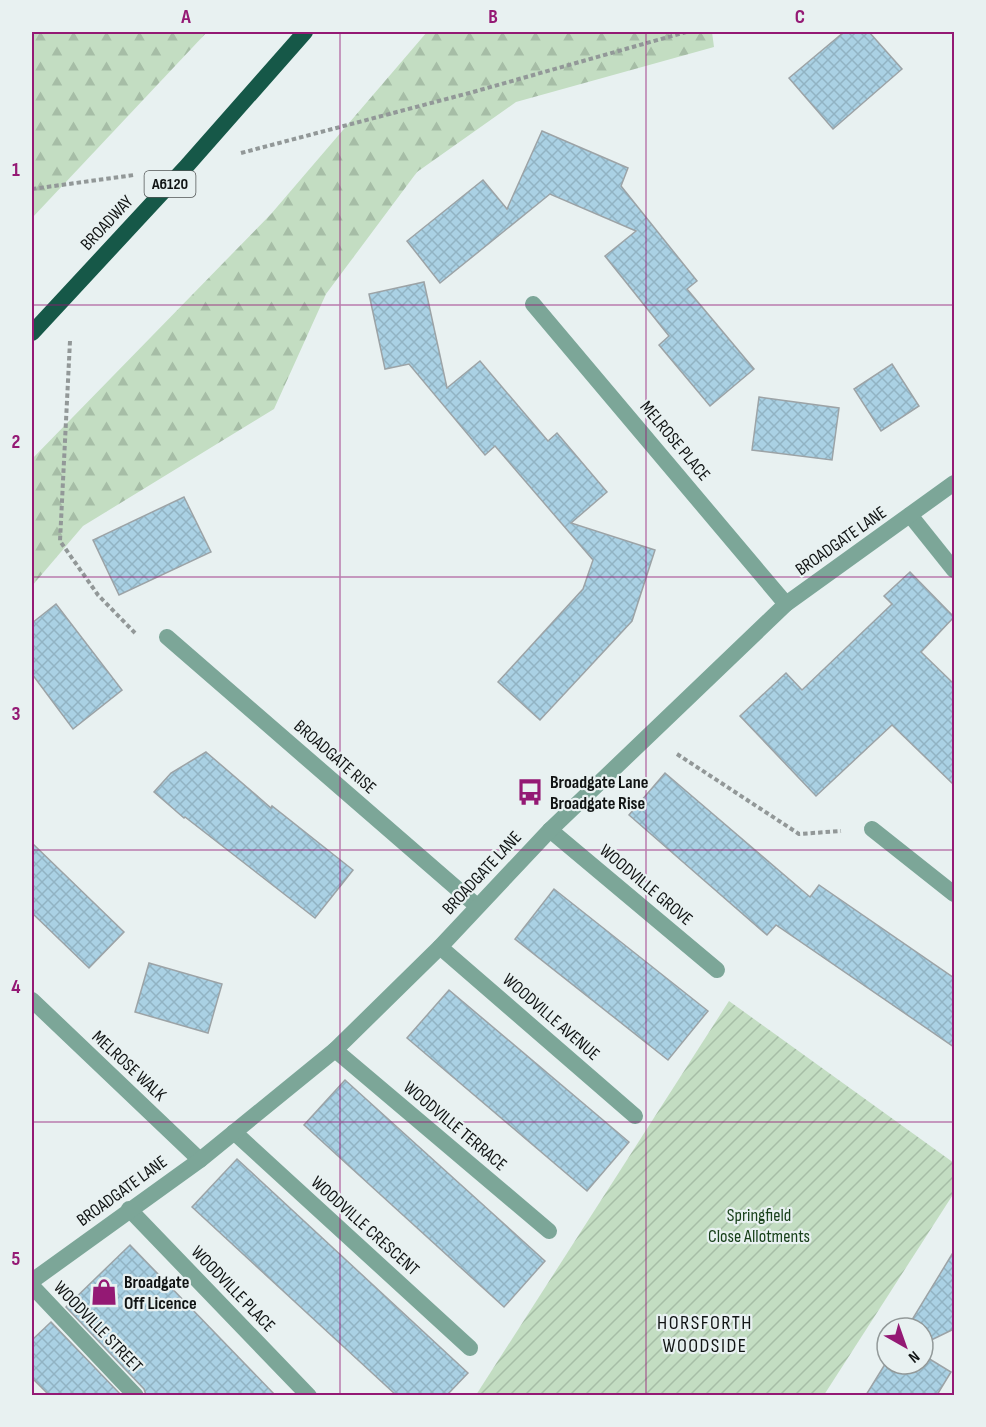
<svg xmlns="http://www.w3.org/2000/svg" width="986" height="1427" viewBox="0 0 986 1427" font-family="'Sofia Sans Condensed',sans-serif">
	<defs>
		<pattern id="forest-firs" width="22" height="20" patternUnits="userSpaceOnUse" patternTransform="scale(1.5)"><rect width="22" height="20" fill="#c3ddc2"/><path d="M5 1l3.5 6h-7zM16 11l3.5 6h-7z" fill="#a6bda6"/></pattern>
		<pattern id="garden-furrows" width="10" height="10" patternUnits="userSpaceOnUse" patternTransform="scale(1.5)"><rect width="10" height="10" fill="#c3ddc2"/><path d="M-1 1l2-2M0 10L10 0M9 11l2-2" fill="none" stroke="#a6bda6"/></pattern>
		<pattern id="building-cross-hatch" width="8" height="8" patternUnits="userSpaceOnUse" patternTransform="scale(1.5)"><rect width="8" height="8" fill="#aad1e4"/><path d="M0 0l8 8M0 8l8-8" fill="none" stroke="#91b3c3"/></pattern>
	</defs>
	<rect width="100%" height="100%" fill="#e8f1f1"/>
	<g fill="url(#forest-firs)">
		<path d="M 32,32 L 207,32 L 32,218 Z"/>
		<path d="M 427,32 L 712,32 L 714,47 L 516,102 L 417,172 L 326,294 L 274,409 L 83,526 L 32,586 L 32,459 L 271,214 Z"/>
	</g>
	<path fill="url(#garden-furrows)" d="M 729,1001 L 954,1163 L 954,1193 L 824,1395 L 476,1395 Z"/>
	<g fill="url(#building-cross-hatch)" stroke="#9ca3a6" stroke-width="1.5">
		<path d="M 844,32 L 869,32 L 902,69 L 833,129 L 789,78 Z"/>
		<path d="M 542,131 L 628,168 L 621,186 L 697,281 L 687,289 L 754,369 L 710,406 L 659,345 L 669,336 L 605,256 L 636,231 L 550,194 L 440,283 L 407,241 L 483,180 L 507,209 Z"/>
		<path d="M 424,282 L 447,388 L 480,361 L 548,441 L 557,433 L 607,492 L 571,523 L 655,550 L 632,621 L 540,720 L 498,682 L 583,589 L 593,560 L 495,446 L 485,455 L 409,364 L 385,369 L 369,294 Z"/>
		<path d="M 892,364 L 919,406 L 881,431 L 854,389 Z"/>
		<path d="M 759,397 L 839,408 L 832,460 L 752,450 Z"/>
		<path d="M 184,497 L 211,552 L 119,595 L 93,540 Z"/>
		<path d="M 910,572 L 954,617 L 921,652 L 954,684 L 954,785 L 892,725 L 816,796 L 740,716 L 786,673 L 802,690 L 892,604 L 884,596 Z"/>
		<path d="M 56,604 L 122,690 L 73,729 L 32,674 L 32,623 Z"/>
		<path d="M 206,752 L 271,808 L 272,806 L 353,870 L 315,918 L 185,817 L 184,818 L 154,792 L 171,773 Z"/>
		<path d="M 665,773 L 810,897 L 819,885 L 954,978 L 954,1047 L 776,925 L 767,935 L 629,815 Z"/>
		<path d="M 32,843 L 124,932 L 89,968 L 32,913 Z"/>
		<path d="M 554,889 L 708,1011 L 668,1060 L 515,939 Z"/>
		<path d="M 149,963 L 222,984 L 208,1033 L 135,1012 Z"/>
		<path d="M 449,990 L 629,1142 L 587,1191 L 407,1038 Z"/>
		<path d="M 345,1080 L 545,1261 L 504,1307 L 304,1125 Z"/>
		<path d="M 237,1159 L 468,1373 L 447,1395 L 396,1395 L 192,1207 Z"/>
		<path d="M 130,1245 L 275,1395 L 146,1395 L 144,1389 L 66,1307 Z"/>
		<path d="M 954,1251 L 954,1329 L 923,1344 L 923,1328 L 907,1328 Z"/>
		<path d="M 51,1322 L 121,1395 L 49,1395 L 32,1378 L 32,1340 Z"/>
		<path d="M 923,1355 L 951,1372 L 937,1395 L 866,1395 L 887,1361 L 887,1364 L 923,1364 Z"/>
	</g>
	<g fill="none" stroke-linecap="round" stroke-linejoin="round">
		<g stroke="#929898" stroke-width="4" stroke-dasharray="4.5 3" stroke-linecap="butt">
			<path d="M 241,153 L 473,92 L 686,32"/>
			<path d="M 32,189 L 134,175"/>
			<path d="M 70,341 L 60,541 L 98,595 L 135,633"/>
			<path d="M 677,754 L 799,834 L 841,831"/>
		</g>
		<g stroke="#7ca698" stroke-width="16">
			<path d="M 533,304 L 786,604"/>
			<path d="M 910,515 L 954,570"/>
			<path d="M 167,637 L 477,906"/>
			<path d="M 872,829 L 954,894"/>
			<path d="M 550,830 L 717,970"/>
			<path d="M 440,947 L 635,1116"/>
			<path d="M 32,1000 L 200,1160"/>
			<path d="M 335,1050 L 549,1231"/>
			<path d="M 234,1132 L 470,1348"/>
			<path d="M 129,1209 L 309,1396"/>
			<path d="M 32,1286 L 136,1396"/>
		</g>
		<path stroke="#7ca698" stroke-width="16" d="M 32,1281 L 200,1160 L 335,1050 L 440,947 L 550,830 L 786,604 L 954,483"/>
		<path stroke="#165848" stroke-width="16" d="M 32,333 L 185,168 L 305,32"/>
	</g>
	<path fill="none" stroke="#941974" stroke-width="1.5" stroke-opacity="0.55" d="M 340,32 L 340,1396M 646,32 L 646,1396M 32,305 L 954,305M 32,577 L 954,577M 32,850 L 954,850M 32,1122 L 954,1122"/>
	<defs>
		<symbol id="bus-bare" viewBox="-9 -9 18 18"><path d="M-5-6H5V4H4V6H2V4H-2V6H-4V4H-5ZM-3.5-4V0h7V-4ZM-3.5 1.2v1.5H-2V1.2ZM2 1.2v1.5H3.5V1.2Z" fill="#941974" stroke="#e8f1f1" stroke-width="2.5" paint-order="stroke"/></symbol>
		<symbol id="shop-bare" viewBox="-9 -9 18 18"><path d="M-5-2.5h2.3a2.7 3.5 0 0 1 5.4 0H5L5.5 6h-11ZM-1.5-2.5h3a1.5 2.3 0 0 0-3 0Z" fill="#941974" stroke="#e8f1f1" stroke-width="2.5" paint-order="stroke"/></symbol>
	</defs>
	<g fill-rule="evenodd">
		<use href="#bus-bare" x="511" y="773" width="38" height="38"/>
		<use href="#shop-bare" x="85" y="1273" width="38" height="38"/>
	</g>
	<g text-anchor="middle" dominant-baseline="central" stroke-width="4.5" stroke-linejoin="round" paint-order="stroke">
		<rect fill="#e8f1f1" stroke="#525656" stroke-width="1.5" x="144.5" y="171" width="51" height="26" rx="4.5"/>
		<g font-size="16" font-weight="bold" fill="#111414">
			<text x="170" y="184">A6120</text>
		</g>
		<g font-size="18" fill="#111414" stroke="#e8f1f1">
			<text transform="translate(107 223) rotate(-47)">BROADWAY</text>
			<text transform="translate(675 441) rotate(50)">MELROSE PLACE</text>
			<text transform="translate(841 541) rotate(-35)">BROADGATE LANE</text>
			<text transform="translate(335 757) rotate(41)">BROADGATE RISE</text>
			<text transform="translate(482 873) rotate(-47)">BROADGATE LANE</text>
			<text transform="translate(646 885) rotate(40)">WOODVILLE GROVE</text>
			<text transform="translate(551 1017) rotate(41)">WOODVILLE AVENUE</text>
			<text transform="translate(129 1066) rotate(43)">MELROSE WALK</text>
			<text transform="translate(455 1126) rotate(40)">WOODVILLE TERRACE</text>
			<text transform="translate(122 1191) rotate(-36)">BROADGATE LANE</text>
			<text transform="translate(365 1226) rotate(42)">WOODVILLE CRESCENT</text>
			<text transform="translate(233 1289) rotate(46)">WOODVILLE PLACE</text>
			<text transform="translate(98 1327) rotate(46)">WOODVILLE STREET</text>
		</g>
		<g font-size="18" font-weight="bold" fill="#111414" stroke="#e8f1f1" text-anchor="start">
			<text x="550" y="782">Broadgate Lane<tspan x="550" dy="21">Broadgate Rise</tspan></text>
			<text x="124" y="1282">Broadgate<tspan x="124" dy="21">Off Licence</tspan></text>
		</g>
		<g font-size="18" fill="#18401a" stroke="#e8f1f1">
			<text x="759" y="1215">Springfield<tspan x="759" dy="21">Close Allotments</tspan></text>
		</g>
		<g font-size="20" letter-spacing="1.5" fill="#111414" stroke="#e8f1f1">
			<text x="705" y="1323">HORSFORTH<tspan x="705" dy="23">WOODSIDE</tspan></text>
		</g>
	</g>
	<rect width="986" height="1427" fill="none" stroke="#e8f1f1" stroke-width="66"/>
	<g transform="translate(905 1346) rotate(140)"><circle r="28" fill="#e8f1f1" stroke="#929999" stroke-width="1.5"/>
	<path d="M0-4.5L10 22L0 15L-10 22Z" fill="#941974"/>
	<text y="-9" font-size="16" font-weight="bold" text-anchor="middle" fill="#111414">N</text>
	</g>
	<rect x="33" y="33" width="920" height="1361" fill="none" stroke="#941974" stroke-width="2"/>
	<g font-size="20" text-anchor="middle" font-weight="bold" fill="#941974">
		<text x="186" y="23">A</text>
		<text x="493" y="23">B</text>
		<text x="800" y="23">C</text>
		<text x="16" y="176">1</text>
		<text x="16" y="448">2</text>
		<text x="16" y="720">3</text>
		<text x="16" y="993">4</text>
		<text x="16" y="1265">5</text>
	</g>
</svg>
